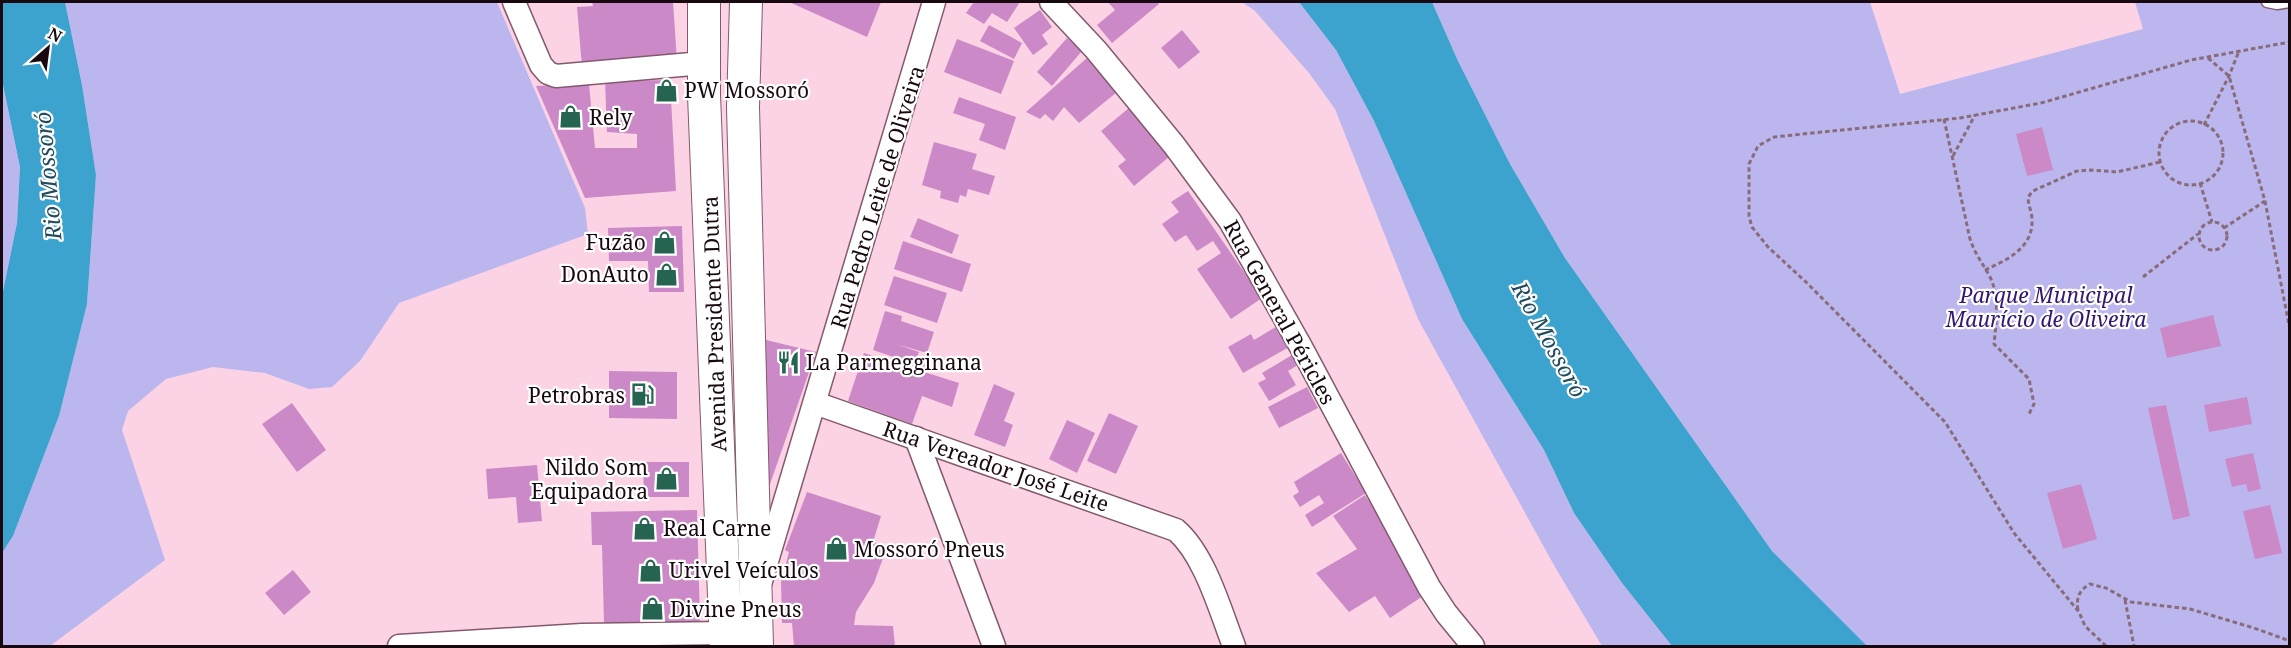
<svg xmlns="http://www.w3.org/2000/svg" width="2291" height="648" viewBox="0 0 2291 648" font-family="'Noto Serif',serif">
	<rect width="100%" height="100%" fill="#fbd3e5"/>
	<g fill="#bcb6ef">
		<path d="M 65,2 L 497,2 L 585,208 L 588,234 L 399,303 L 360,361 L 332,387 L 309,389 L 265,373 L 213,367 L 166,379 L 128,411 L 122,430 L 165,560 L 50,646 L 2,646 L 2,553 L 13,536 L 59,416 L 87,304 L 96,175 L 82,85 Z"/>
		<path d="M 1242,2 L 1299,2 L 1336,50 L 1374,121 L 1462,319 L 1544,450 L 1574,513 L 1622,583 L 1672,646 L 1602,646 L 1555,567 L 1418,319 L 1335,109 L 1309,73 L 1255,11 Z"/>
		<path d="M 1432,2 L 1870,2 L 1900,94 L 2143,29 L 2135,2 L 2289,2 L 2289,646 L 1867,646 L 1863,644 L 1772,551 L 1565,258 L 1510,164 L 1458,61 Z"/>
		<path d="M 2,80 L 20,167 L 17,223 L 2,296 Z"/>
	</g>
	<g fill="#3ba3ce">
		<path d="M 2,2 L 65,2 L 82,85 L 96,175 L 87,304 L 59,416 L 13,536 L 2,553 L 2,296 L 17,223 L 20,167 L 2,80 Z"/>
		<path d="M 1299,2 L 1432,2 L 1458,61 L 1510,164 L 1565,258 L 1772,551 L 1867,646 L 1672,646 L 1622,583 L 1574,513 L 1544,450 L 1462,319 L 1374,121 L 1336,50 Z"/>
	</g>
	<g fill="#cb8ac7">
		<path d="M 592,2 L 673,2 L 677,61 L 582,67 L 577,7 L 593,6 Z"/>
		<path d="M 789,2 L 881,2 L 867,37 Z"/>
		<path d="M 974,2 L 1020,2 L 1007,22 L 992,13 L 984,24 L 966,13 Z"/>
		<path d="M 1108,2 L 1157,2 L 1159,4 L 1112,43 L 1097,25 L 1115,10 Z"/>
		<path d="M 1040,10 L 1052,27 L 1042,35 L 1048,44 L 1033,55 L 1014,28 Z"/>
		<path d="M 989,25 L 1022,43 L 1014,59 L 980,41 Z"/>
		<path d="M 1182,30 L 1200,52 L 1179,69 L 1161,48 Z"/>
		<path d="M 1067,38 L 1082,51 L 1052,86 L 1037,72 Z"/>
		<path d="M 957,39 L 1014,61 L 1001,94 L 944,72 Z"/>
		<path d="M 1088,57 L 1117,92 L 1079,123 L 1064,107 L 1053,121 L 1045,114 L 1040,119 L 1026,112 Z"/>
		<path d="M 670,80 L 676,191 L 585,198 L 536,86 L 589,84 L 595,148 L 637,148 L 637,134 L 607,132 L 605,81 Z"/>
		<path d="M 959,97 L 1016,117 L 1005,150 L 979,140 L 985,124 L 953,113 Z"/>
		<path d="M 1129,108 L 1169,157 L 1134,186 L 1118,166 L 1126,160 L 1101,131 Z"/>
		<path d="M 2042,127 L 2053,170 L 2027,176 L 2016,134 Z"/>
		<path d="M 934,142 L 977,154 L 972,169 L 995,176 L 989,195 L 968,189 L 966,197 L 960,195 L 958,203 L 940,198 L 941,191 L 922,185 Z"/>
		<path d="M 1188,191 L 1262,298 L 1231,319 L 1197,269 L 1221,253 L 1213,241 L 1197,251 L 1186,235 L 1175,242 L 1162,224 L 1179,212 L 1171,202 Z"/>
		<path d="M 918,218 L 959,235 L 952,254 L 910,237 Z"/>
		<path d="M 682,226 L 684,292 L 649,292 L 648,261 L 609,261 L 608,228 Z"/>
		<path d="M 903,241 L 971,264 L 962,292 L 894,269 Z"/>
		<path d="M 894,276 L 947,293 L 937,323 L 884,305 Z"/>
		<path d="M 885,311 L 902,316 L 901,321 L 934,332 L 927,353 L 896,344 L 919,352 L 915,361 L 930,366 L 929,369 L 873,350 Z"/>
		<path d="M 2213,315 L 2221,346 L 2167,358 L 2160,328 Z"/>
		<path d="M 1279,325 L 1291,346 L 1243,373 L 1228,347 L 1251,334 L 1254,340 Z"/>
		<path d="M 762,339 L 816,352 L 769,487 L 763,372 Z"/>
		<path d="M 864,353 L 959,383 L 952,407 L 922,396 L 912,424 L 848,401 Z"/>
		<path d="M 1292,355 L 1298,365 L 1288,371 L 1296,385 L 1269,401 L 1258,383 L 1266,379 L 1262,373 Z"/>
		<path d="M 609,371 L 677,372 L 677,419 L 609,418 Z"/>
		<path d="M 994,384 L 1015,393 L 1004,421 L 1013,425 L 1005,447 L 974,435 Z"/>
		<path d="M 1307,387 L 1318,408 L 1279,428 L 1268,407 Z"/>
		<path d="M 2247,397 L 2252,424 L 2209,432 L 2204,405 Z"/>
		<path d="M 292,403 L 326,450 L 297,472 L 262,424 Z"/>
		<path d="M 2166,405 L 2190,516 L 2173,520 L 2148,408 Z"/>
		<path d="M 1109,413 L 1138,426 L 1116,474 L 1087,461 Z"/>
		<path d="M 1067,420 L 1095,433 L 1077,473 L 1049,459 Z"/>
		<path d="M 1341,453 L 1366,493 L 1312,527 L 1305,515 L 1324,503 L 1319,495 L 1300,507 L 1293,496 L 1299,492 L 1294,482 Z"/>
		<path d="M 2253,453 L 2261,489 L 2248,492 L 2246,484 L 2232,487 L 2225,459 Z"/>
		<path d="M 643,462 L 689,462 L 689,497 L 644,497 Z"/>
		<path d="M 537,465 L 542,521 L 518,523 L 516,497 L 488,499 L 486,469 Z"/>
		<path d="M 2081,484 L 2097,539 L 2063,549 L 2047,493 Z"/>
		<path d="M 807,492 L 881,516 L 873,542 L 887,547 L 874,583 L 856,612 L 854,625 L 893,626 L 895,646 L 794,646 L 792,623 L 782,623 L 781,582 L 789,552 L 785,550 Z"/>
		<path d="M 1365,495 L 1389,532 L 1423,596 L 1390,618 L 1375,596 L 1349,612 L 1316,573 L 1357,549 L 1333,516 Z"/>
		<path d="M 2270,505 L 2282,553 L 2255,559 L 2243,511 Z"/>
		<path d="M 697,510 L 700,622 L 604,624 L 602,545 L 592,545 L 591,512 Z"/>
		<path d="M 293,570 L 311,592 L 284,615 L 265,593 Z"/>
	</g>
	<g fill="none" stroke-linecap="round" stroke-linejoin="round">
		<defs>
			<path id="service" d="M 2267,2 L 2277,4 L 2290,2"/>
			<g id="minor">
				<path d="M 514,2 L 541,65 L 548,73 L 556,76 L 703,63"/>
				<path d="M 1051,2 L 1096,50 L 1174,145 L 1230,221 L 1301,347 L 1429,587 L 1446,613 L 1473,646"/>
				<path d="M 815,403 L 1176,530 C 1205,555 1220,610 1234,646"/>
				<path d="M 916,438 L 994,646"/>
				<path d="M 761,581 L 934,2"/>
				<path d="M 399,646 L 582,635 L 726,633"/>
			</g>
			<g id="secondary">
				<path d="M 704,2 L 704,95 L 726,646"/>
				<path d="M 746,2 L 743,107 L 757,646"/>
			</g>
		</defs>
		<use href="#service" stroke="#83596d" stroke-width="13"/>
		<use href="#minor" stroke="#83596d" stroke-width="25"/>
		<use href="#secondary" stroke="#83596d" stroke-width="34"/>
		<g stroke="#886c79" stroke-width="3" stroke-dasharray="4.5 3" stroke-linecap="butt">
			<path d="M 2208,58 L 2229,76 L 2265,201 L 2290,330"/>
			<path d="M 1944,119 L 1970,239 C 1975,254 1983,264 1990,277 C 2000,297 1996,323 1994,344 L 2029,379 L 2034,404 L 2028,416"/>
			<circle cx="2191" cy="153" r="32"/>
			<path d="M 2204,125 L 2229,76 L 2239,51"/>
			<path d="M 1953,156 L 1975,115"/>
			<path d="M 2200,183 L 2212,222"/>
			<circle cx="2213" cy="236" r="14"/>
			<path d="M 2224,228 L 2265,201"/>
			<path d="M 1985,270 C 2007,260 2033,248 2032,220 C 2032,212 2028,205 2028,197 L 2033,191 L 2077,171 L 2091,170 L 2117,172 L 2160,162"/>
			<path d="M 2143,277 L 2198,234"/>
			<path d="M 2125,600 L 2134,646"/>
			<path d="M 2078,610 C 2076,598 2079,590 2090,584 L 2106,588 L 2131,602 L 2190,609 L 2254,628 L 2290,641"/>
			<path d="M 2106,646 L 2085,626 L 2079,612 L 2014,533 L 1945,422 L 1806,282 L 1768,247 L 1752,227 L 1749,216 L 1749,164 L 1758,146 L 1774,137 L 1960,118 L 2041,103 L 2191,60 L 2290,42"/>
		</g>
		<use href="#service" stroke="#fff" stroke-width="10"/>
		<use href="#minor" stroke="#fff" stroke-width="22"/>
		<use href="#secondary" stroke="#fff" stroke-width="32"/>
	</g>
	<defs>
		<symbol id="shop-bare" viewBox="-9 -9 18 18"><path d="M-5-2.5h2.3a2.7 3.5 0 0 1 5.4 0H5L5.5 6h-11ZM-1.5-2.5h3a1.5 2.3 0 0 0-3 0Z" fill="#256450" stroke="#fff" stroke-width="2.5" paint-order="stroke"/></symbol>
		<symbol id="restaurant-bare" viewBox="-9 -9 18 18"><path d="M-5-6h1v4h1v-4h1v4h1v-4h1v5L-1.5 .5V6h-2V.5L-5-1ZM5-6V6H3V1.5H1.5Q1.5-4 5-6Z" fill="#256450" stroke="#fff" stroke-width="2.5" paint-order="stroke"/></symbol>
		<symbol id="fuel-bare" viewBox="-9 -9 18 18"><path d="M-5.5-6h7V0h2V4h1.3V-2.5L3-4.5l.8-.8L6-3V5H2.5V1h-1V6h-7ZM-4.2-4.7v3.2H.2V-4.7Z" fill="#256450" stroke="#fff" stroke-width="2.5" paint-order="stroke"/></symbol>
	</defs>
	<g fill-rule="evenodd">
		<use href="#shop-bare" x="650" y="74" width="33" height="33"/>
		<use href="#shop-bare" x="554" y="100" width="33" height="33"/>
		<use href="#shop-bare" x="648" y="226" width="33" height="33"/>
		<use href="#shop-bare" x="650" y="258" width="33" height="33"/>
		<use href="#restaurant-bare" x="772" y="346" width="33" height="33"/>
		<use href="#fuel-bare" x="626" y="378" width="33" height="33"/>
		<use href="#shop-bare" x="650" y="462" width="33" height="33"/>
		<use href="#shop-bare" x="628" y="512" width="33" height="33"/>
		<use href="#shop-bare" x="820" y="532" width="33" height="33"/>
		<use href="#shop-bare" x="634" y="554" width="33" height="33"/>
		<use href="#shop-bare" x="636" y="592" width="33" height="33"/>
	</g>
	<g text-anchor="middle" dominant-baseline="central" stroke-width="4.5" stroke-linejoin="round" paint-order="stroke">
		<g font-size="21" fill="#180911" stroke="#fff" text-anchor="start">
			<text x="684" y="90">PW Mossoró</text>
			<text x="589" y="117">Rely</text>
			<text x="646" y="242" text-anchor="end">Fuzão</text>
			<text x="649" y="274" text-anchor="end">DonAuto</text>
			<text x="806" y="362">La Parmegginana</text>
			<text x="625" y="395" text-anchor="end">Petrobras</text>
			<text x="648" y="467" text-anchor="end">Nildo Som<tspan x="648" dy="24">Equipadora</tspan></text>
			<text x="663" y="528">Real Carne</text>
			<text x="854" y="549">Mossoró Pneus</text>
			<text x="669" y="570">Urivel Veículos</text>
			<text x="670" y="609">Divine Pneus</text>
		</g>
		<g font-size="21" fill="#180911" stroke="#fff">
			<text transform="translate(877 197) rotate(-73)">Rua Pedro Leite de Oliveira</text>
			<text transform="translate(1280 312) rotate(61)">Rua General Péricles</text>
			<text transform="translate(714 324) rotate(-92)">Avenida Presidente Dutra</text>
			<text transform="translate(996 466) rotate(19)">Rua Vereador José Leite</text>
		</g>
		<g font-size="21" font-style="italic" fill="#331771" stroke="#fff">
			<text x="2046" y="295">Parque Municipal<tspan x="2046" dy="24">Maurício de Oliveira</tspan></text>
		</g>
		<g font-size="22" font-style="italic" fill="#204b5e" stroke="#fff">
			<text transform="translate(47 176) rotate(-95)">Rio Mossoró</text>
			<text transform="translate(1550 339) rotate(61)">Rio Mossoró</text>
		</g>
	</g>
	<rect width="2291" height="648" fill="none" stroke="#180911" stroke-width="6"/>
	<g transform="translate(48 48) rotate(28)" stroke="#ffffff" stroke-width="4.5" paint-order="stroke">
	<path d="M0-4.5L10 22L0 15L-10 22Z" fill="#180911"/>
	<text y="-9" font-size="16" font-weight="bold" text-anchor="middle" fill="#180911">N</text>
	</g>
</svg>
